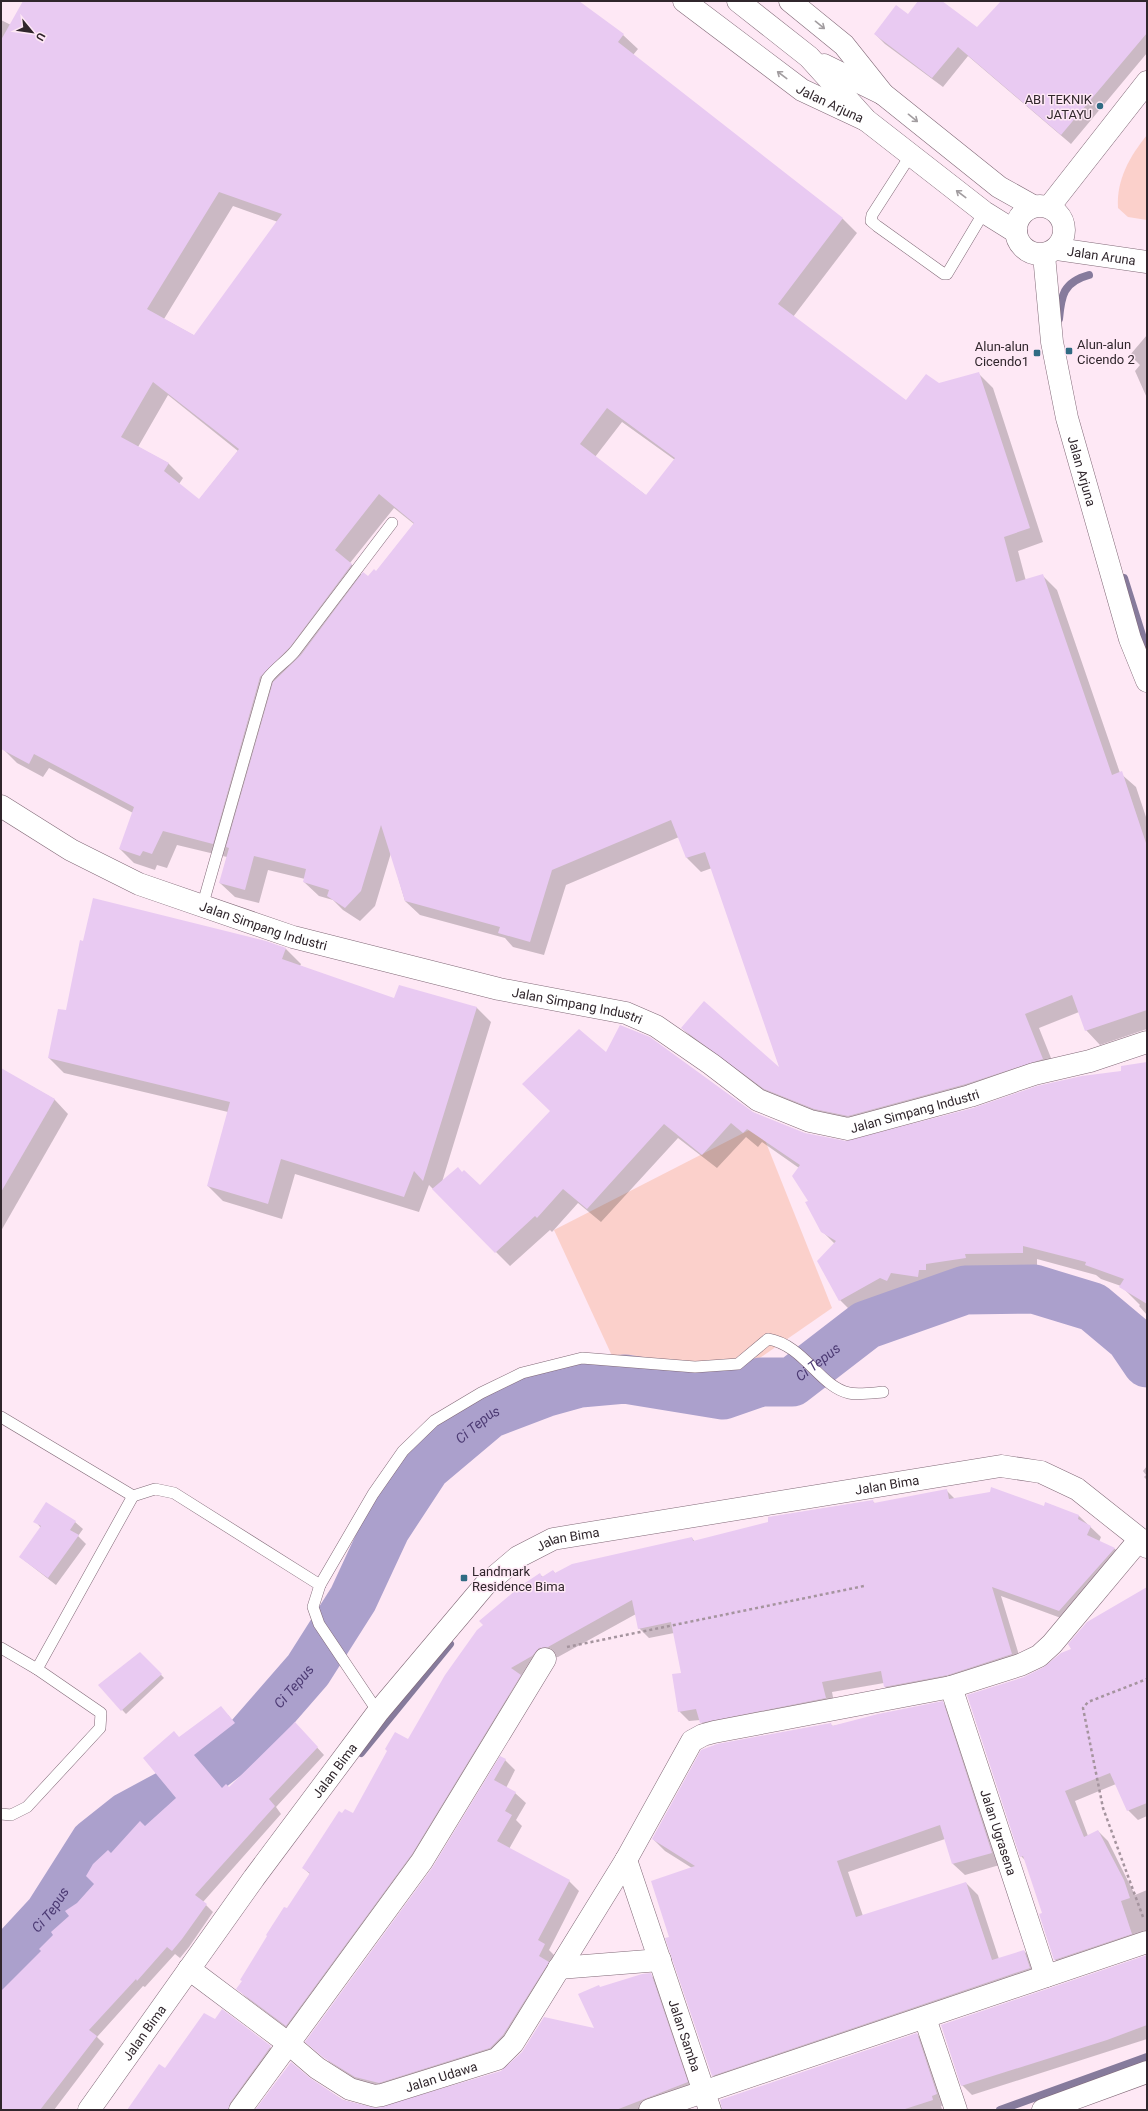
<svg xmlns="http://www.w3.org/2000/svg" width="1148" height="2111" viewBox="0 0 1148 2111" font-family="Roboto,sans-serif">
	<rect width="100%" height="100%" fill="#fee8f5"/>
	<g fill="#fbd0cb">
		<path d="M 1147,135 L 1147,220 L 1128,217 L 1118,208 C 1116,180 1130,156 1147,135 Z"/>
		<path d="M 759,1125 L 832,1308 L 754,1362 L 720,1376 L 613,1358 L 554,1230 Z"/>
	</g>
	<g fill="#0003" fill-rule="evenodd">
		<path d="M 25,1 L 577,1 L 623,35 L 638,49 L 633,55 L 843,219 L 857,233 L 793,317 L 906,401 L 938,384 L 979,374 L 993,388 L 1043,542 L 1018,551 L 1026,581 L 1043,576 L 1057,590 L 1120,773 L 1136,787 L 1147,820 L 1147,1029 L 1100,1045 L 1086,1030 L 1079,1012 L 1039,1028 L 1057,1073 L 863,1130 L 780,1103 L 696,1042 L 682,1028 L 781,1071 L 712,868 L 701,872 L 687,858 L 679,837 L 566,885 L 544,955 L 513,947 L 505,938 L 420,915 L 405,901 L 391,853 L 375,906 L 360,921 L 343,910 L 333,900 L 319,896 L 304,882 L 305,879 L 268,870 L 259,903 L 235,897 L 220,883 L 227,857 L 177,845 L 167,868 L 157,865 L 155,870 L 134,863 L 120,849 L 133,813 L 49,768 L 43,777 L 17,763 L 1,747 L 1,20 L 11,25 ZM 233,206 L 278,222 L 195,336 L 164,319 ZM 168,395 L 238,451 L 199,500 L 179,484 L 183,478 L 168,463 L 138,447 ZM 622,422 L 675,460 L 647,496 L 595,457 ZM 394,508 L 414,524 L 376,572 L 368,578 L 362,575 L 350,563 Z"/>
		<path d="M 919,1 L 940,1 L 977,29 L 1002,1 L 1147,1 L 1147,53 L 1071,144 L 968,56 L 943,87 L 885,44 L 875,34 L 909,15 Z"/>
		<path d="M 1147,335 L 1147,398 L 1135,371 L 1140,365 L 1130,355 Z"/>
		<path d="M 286,949 L 301,964 L 300,966 L 394,999 L 476,1007 L 491,1022 L 442,1182 L 462,1173 L 480,1187 L 606,1054 L 805,1134 L 846,1142 L 1122,1072 L 1147,1063 L 1147,1315 L 1139,1306 L 1140,1305 L 1121,1286 L 1101,1279 L 1096,1275 L 1037,1259 L 1037,1267 L 979,1268 L 980,1272 L 940,1278 L 940,1284 L 933,1284 L 932,1290 L 906,1287 L 902,1295 L 894,1292 L 854,1314 L 840,1300 L 834,1243 L 822,1231 L 810,1201 L 799,1168 L 762,1142 L 758,1147 L 746,1137 L 717,1168 L 678,1138 L 601,1222 L 578,1203 L 552,1232 L 550,1230 L 510,1266 L 429,1185 L 419,1212 L 295,1174 L 282,1219 L 223,1201 L 208,1186 L 228,1112 L 64,1073 L 49,1058 L 67,1011 Z"/>
		<path d="M 1,1069 L 54,1099 L 68,1114 L 1,1231 Z"/>
		<path d="M 1147,1466 L 1147,1480 L 1144,1477 L 1146,1475 L 1143,1471 Z"/>
		<path d="M 946,1490 L 955,1499 L 1044,1507 L 1046,1503 L 1079,1516 L 1101,1537 L 1099,1542 L 1115,1549 L 1125,1559 L 1069,1621 L 1001,1596 L 1022,1665 L 895,1697 L 885,1687 L 884,1683 L 832,1692 L 835,1708 L 711,1733 L 700,1720 L 689,1721 L 679,1711 L 682,1674 L 674,1633 L 649,1638 L 639,1628 L 636,1614 L 558,1657 L 550,1658 L 296,2035 L 248,1999 L 238,1989 L 310,1874 L 303,1868 L 343,1815 L 353,1815 L 408,1740 L 539,1574 L 543,1577 L 553,1571 L 556,1574 L 692,1538 L 695,1542 L 872,1501 L 876,1504 Z"/>
		<path d="M 46,1504 L 75,1522 L 83,1529 L 78,1536 L 86,1544 L 56,1585 L 20,1557 L 41,1528 L 35,1521 Z"/>
		<path d="M 1147,1588 L 1147,1816 L 1138,1820 L 1128,1810 L 1116,1784 L 1075,1801 L 1088,1836 L 1098,1831 L 1108,1841 L 1135,1895 L 1147,1890 L 1147,1942 L 1065,1970 L 1055,1960 L 1043,1913 L 1026,1861 L 1021,1856 L 1024,1678 L 1045,1668 L 1073,1650 Z"/>
		<path d="M 140,1653 L 164,1678 L 126,1714 L 99,1685 Z"/>
		<path d="M 942,1702 L 954,1714 L 1003,1864 L 965,1875 L 953,1864 L 945,1839 L 848,1872 L 863,1916 L 966,1883 L 978,1895 L 999,1959 L 1024,1951 L 1036,1963 L 1041,1980 L 724,2087 L 713,2075 L 670,1937 L 692,1868 L 665,1851 L 653,1839 L 830,1724 L 833,1726 Z"/>
		<path d="M 228,1715 L 241,1731 L 201,1763 L 222,1789 L 229,1788 L 302,1731 L 324,1755 L 276,1807 L 281,1814 L 203,1902 L 213,1912 L 189,1947 L 180,1958 L 175,1954 L 145,1987 L 143,1986 L 97,2037 L 104,2044 L 54,2110 L 1,2110 L 1,1976 L 9,1984 L 42,1951 L 70,1917 L 78,1903 L 95,1884 L 111,1855 L 178,1798 L 180,1738 Z"/>
		<path d="M 505,1760 L 515,1770 L 506,1788 L 515,1793 L 526,1803 L 516,1820 L 522,1826 L 509,1849 L 569,1881 L 579,1891 L 549,1950 L 554,1955 L 501,2058 L 367,2087 L 328,2061 L 433,1869 Z"/>
		<path d="M 1147,1956 L 1147,2039 L 972,2095 L 962,2085 Z"/>
		<path d="M 650,1974 L 660,1984 L 697,2094 L 654,2110 L 257,2110 L 310,2079 L 343,2100 L 376,2109 L 501,2072 L 595,2029 L 601,1988 Z"/>
		<path d="M 222,2011 L 270,2047 L 280,2057 L 241,2110 L 128,2110 L 215,2021 Z"/>
		<path d="M 917,2034 L 926,2044 L 947,2104 L 941,2106 L 942,2109 L 723,2110 Z"/>
	</g>
	<g fill="none" stroke-linecap="round" stroke-linejoin="round">
		<g stroke="#867b9c" stroke-width="8">
			<path d="M 1059,319 C 1061,296 1063,282 1089,275"/>
			<path d="M 1124,578 L 1147,651"/>
			<path d="M 361,1753 L 450,1644"/>
			<path d="M 1000,2110 L 1147,2057"/>
		</g>
		<path stroke="#aba0cc" stroke-width="49" id="s1" d="M 1,1966 L 49,1914 L 94,1843 L 128,1816 L 195,1780 L 247,1740 L 308,1670 L 353,1599 L 386,1528 L 426,1467 L 489,1414 L 544,1393 L 580,1383 L 625,1379 L 723,1395 L 761,1382 L 792,1382 L 866,1325 L 965,1290 L 1034,1289 L 1093,1307 L 1130,1338 L 1147,1363"/>
	</g>
	<g fill="#e9caf2" fill-rule="evenodd">
		<path d="M 23,1 L 579,1 L 624,34 L 618,42 L 843,218 L 778,304 L 906,400 L 926,374 L 939,383 L 979,372 L 1030,528 L 1004,537 L 1016,582 L 1043,574 L 1112,775 L 1122,771 L 1147,846 L 1147,1010 L 1085,1031 L 1072,995 L 1025,1014 L 1043,1059 L 966,1084 L 848,1116 L 814,1109 L 764,1089 L 681,1028 L 704,1001 L 779,1067 L 705,852 L 686,858 L 671,820 L 552,870 L 530,942 L 498,933 L 500,927 L 405,901 L 381,825 L 361,891 L 345,908 L 327,896 L 329,890 L 303,882 L 306,869 L 254,856 L 245,890 L 219,883 L 229,848 L 226,847 L 273,682 L 301,655 L 363,572 L 368,576 L 374,569 L 376,571 L 414,523 L 379,494 L 335,550 L 352,564 L 290,647 L 260,677 L 213,844 L 163,831 L 152,854 L 143,851 L 140,856 L 119,849 L 134,807 L 34,754 L 29,764 L 1,749 L 1,40 ZM 219,192 L 282,214 L 194,335 L 147,309 ZM 153,382 L 239,449 L 199,499 L 164,471 L 169,463 L 121,437 ZM 607,408 L 675,458 L 646,495 L 580,444 Z"/>
		<path d="M 918,1 L 942,1 L 977,27 L 1001,1 L 1147,1 L 1147,33 L 1061,135 L 958,47 L 932,78 L 874,34 L 896,5 L 908,14 Z"/>
		<path d="M 93,898 L 266,941 L 286,948 L 282,959 L 394,998 L 399,985 L 477,1007 L 423,1181 L 414,1171 L 404,1197 L 281,1159 L 268,1204 L 207,1186 L 230,1102 L 48,1058 L 58,1009 L 66,1010 L 80,940 L 83,941 Z"/>
		<path d="M 620,1025 L 650,1037 L 753,1112 L 805,1133 L 846,1141 L 973,1108 L 1037,1086 L 1082,1076 L 1121,1071 L 1121,1066 L 1147,1062 L 1147,1304 L 1119,1287 L 1124,1279 L 1085,1265 L 1086,1262 L 1023,1246 L 1023,1253 L 965,1254 L 966,1258 L 926,1264 L 926,1270 L 919,1270 L 918,1277 L 891,1273 L 887,1281 L 880,1278 L 839,1301 L 817,1261 L 836,1241 L 821,1232 L 805,1202 L 808,1201 L 792,1176 L 800,1165 L 747,1129 L 743,1133 L 731,1123 L 702,1155 L 664,1124 L 587,1209 L 563,1189 L 537,1218 L 535,1216 L 495,1253 L 432,1189 L 458,1167 L 462,1172 L 464,1170 L 480,1185 L 550,1111 L 522,1084 L 579,1029 L 606,1052 Z"/>
		<path d="M 1,1068 L 55,1099 L 1,1192 Z"/>
		<path d="M 991,1487 L 1044,1506 L 1045,1502 L 1079,1515 L 1078,1519 L 1091,1526 L 1087,1535 L 1115,1548 L 1059,1611 L 992,1587 L 1012,1654 L 948,1675 L 884,1687 L 881,1671 L 822,1682 L 826,1698 L 700,1723 L 696,1709 L 678,1712 L 672,1674 L 681,1673 L 671,1622 L 638,1629 L 632,1600 L 548,1647 L 539,1648 L 532,1656 L 511,1668 L 521,1675 L 412,1854 L 286,2026 L 236,1989 L 242,1981 L 240,1980 L 267,1936 L 266,1935 L 284,1907 L 287,1908 L 310,1873 L 302,1868 L 339,1811 L 342,1813 L 345,1809 L 353,1813 L 387,1751 L 385,1749 L 395,1732 L 408,1739 L 445,1675 L 477,1630 L 483,1625 L 479,1621 L 522,1585 L 540,1573 L 542,1577 L 553,1570 L 555,1573 L 572,1564 L 692,1537 L 693,1541 L 768,1522 L 768,1517 L 873,1500 L 874,1503 L 947,1489 L 949,1499 L 990,1492 Z"/>
		<path d="M 46,1502 L 76,1521 L 70,1530 L 79,1535 L 48,1578 L 19,1557 L 41,1526 L 33,1522 Z"/>
		<path d="M 1147,1587 L 1147,1803 L 1127,1811 L 1110,1773 L 1065,1791 L 1084,1837 L 1098,1830 L 1124,1880 L 1130,1898 L 1121,1901 L 1132,1934 L 1054,1960 L 1039,1914 L 1042,1913 L 1023,1856 L 1020,1857 L 967,1695 L 1024,1677 L 1044,1667 L 1061,1653 L 1071,1649 L 1068,1644 L 1087,1622 Z"/>
		<path d="M 140,1652 L 162,1674 L 121,1711 L 98,1685 Z"/>
		<path d="M 943,1701 L 992,1853 L 952,1864 L 940,1825 L 837,1861 L 856,1917 L 966,1882 L 992,1960 L 1024,1950 L 1030,1968 L 712,2076 L 665,1938 L 669,1937 L 651,1881 L 695,1866 L 652,1839 L 701,1750 L 717,1744 L 831,1723 L 832,1726 L 878,1714 Z"/>
		<path d="M 221,1706 L 235,1723 L 194,1755 L 222,1788 L 226,1784 L 229,1787 L 295,1722 L 318,1747 L 269,1799 L 275,1806 L 195,1895 L 207,1904 L 182,1939 L 172,1951 L 167,1947 L 137,1981 L 136,1979 L 89,2030 L 97,2036 L 40,2110 L 1,2110 L 1,1991 L 41,1951 L 39,1949 L 53,1935 L 51,1932 L 69,1916 L 65,1911 L 77,1903 L 94,1884 L 86,1876 L 93,1864 L 108,1850 L 111,1853 L 140,1821 L 145,1826 L 176,1798 L 143,1758 L 174,1731 L 179,1737 Z"/>
		<path d="M 500,1756 L 506,1759 L 494,1780 L 516,1792 L 505,1811 L 512,1815 L 497,1841 L 570,1880 L 538,1940 L 545,1944 L 539,1956 L 549,1962 L 503,2035 L 490,2048 L 379,2083 L 355,2077 L 324,2058 L 305,2042 L 432,1868 Z"/>
		<path d="M 1147,1955 L 1147,2025 L 1107,2040 L 961,2086 L 941,2025 Z"/>
		<path d="M 651,1973 L 688,2082 L 616,2110 L 255,2110 L 291,2062 L 310,2078 L 343,2100 L 376,2108 L 501,2071 L 522,2052 L 544,2017 L 594,2028 L 578,1994 L 599,1985 L 600,1987 L 642,1974 Z"/>
		<path d="M 222,2009 L 271,2046 L 230,2103 L 228,2110 L 127,2110 L 159,2064 L 165,2068 L 204,2013 L 215,2019 Z"/>
		<path d="M 917,2033 L 937,2094 L 932,2096 L 933,2100 L 902,2110 L 722,2110 L 720,2100 Z"/>
	</g>
	<g fill="none" stroke-linecap="round" stroke-linejoin="round">
		<defs>
			<g id="service">
				<path d="M 910,156 L 872,215 L 871,221 L 877,226 L 944,274 L 947,274 L 984,212"/>
				<path d="M 202,907 L 267,679 C 275,668 287,661 295,651 L 392,523"/>
				<path d="M 1,1417 L 133,1496 L 155,1489 L 174,1493 L 320,1585 L 313,1607 L 319,1624 L 378,1712"/>
				<path d="M 320,1585 L 373,1494 L 403,1451 L 434,1421 L 481,1393 L 522,1373 L 582,1358 L 695,1367 L 738,1364 L 768,1339 C 804,1345 820,1387 849,1393 C 859,1395 872,1393 883,1392"/>
				<path d="M 1,1648 L 37,1669 L 101,1713 L 100,1728 L 27,1807 L 11,1815 L 1,1814"/>
				<path d="M 37,1669 L 133,1496"/>
			</g>
			<g id="minor">
				<path id="s2" d="M 1,806 L 71,850 L 139,884 L 293,937 L 499,989 L 626,1013 L 656,1026 L 711,1064 L 758,1100 L 810,1121 L 848,1129 L 970,1096 L 1034,1074 L 1090,1061 L 1147,1042"/>
				<path id="s3" d="M 951,1687 L 1046,1976"/>
				<path id="s4" d="M 626,1860 L 710,2110"/>
				<path d="M 559,1968 L 660,1960"/>
				<path id="s5" d="M 189,1969 L 289,2044 L 317,2068 L 350,2089 L 375,2096 L 382,2095 L 497,2059 L 513,2043 L 626,1860 L 692,1741 L 703,1735 L 714,1732 L 951,1687 L 1020,1665 L 1039,1656 L 1052,1644 L 1140,1539"/>
				<path d="M 925,2018 L 956,2110"/>
				<path d="M 240,2110 L 422,1861 L 545,1659"/>
				<path d="M 650,2110 L 1147,1942"/>
				<path d="M 1043,2110 L 1147,2072"/>
			</g>
			<g id="tertiary">
				<path id="s6" d="M 684,1 L 802,90 L 866,120"/>
				<path d="M 790,1 L 844,45 L 883,94"/>
				<path d="M 1049,207 L 1147,82"/>
				<path id="s7" d="M 1057,249 L 1147,262"/>
				<path id="s8" d="M 89,2110 L 254,1878 L 378,1712 L 485,1585 L 518,1557 L 553,1539 L 1001,1466 L 1041,1472 L 1077,1489 L 1140,1539 L 1147,1547"/>
			</g>
			<g id="secondary">
				<path d="M 738,1 L 809,57 L 866,120 L 984,212 L 1016,232"/>
				<path d="M 824,65 L 883,94 L 999,187 L 1033,206"/>
				<circle cx="1040" cy="230" r="24"/>
				<path id="s9" d="M 1044,255 L 1052,342 L 1067,418 L 1130,639 L 1147,681"/>
			</g>
		</defs>
		<use href="#service" stroke="#816977" stroke-width="12"/>
		<use href="#minor" stroke="#816977" stroke-width="23"/>
		<use href="#tertiary" stroke="#816977" stroke-width="23"/>
		<use href="#secondary" stroke="#816977" stroke-width="23"/>
		<g stroke="#a5949e" stroke-width="2.5" stroke-dasharray="3 3" stroke-linecap="butt">
			<path d="M 567,1647 L 864,1586"/>
			<path d="M 1143,1917 L 1103,1808 L 1083,1708 L 1088,1702 L 1147,1679"/>
		</g>
		<use href="#service" stroke="#fff" stroke-width="11"/>
		<use href="#minor" stroke="#fff" stroke-width="22"/>
		<use href="#tertiary" stroke="#fff" stroke-width="22"/>
		<use href="#secondary" stroke="#fff" stroke-width="22"/>
	</g>
	<defs><path id="oneway-shaft" d="M-6 0H5M1.5-3L5.5 0L1.5 3" fill="none" stroke-width="1.6" stroke-linecap="round" stroke-linejoin="round"/></defs>
	<g stroke="#a29da0">
		<use href="#oneway-shaft" transform="translate(820 25) rotate(39)"/>
		<use href="#oneway-shaft" transform="translate(782 75) rotate(-143)"/>
		<use href="#oneway-shaft" transform="translate(913 118) rotate(39)"/>
		<use href="#oneway-shaft" transform="translate(961 194) rotate(-143)"/>
	</g>
	<g fill="#306b83" stroke="#fee8f5" stroke-width="1.5">
		<circle cx="1100" cy="106" r="4"/>
		<rect x="1065" y="347" width="8" height="8" rx="2"/>
		<rect x="1033" y="349" width="8" height="8" rx="2"/>
		<rect x="460" y="1574" width="8" height="8" rx="2"/>
	</g>
	<g text-anchor="middle" dominant-baseline="central" stroke-width="3" stroke-linejoin="round" paint-order="stroke">
		<g font-size="13" fill="#30262c" stroke="#fee8f5" text-anchor="end">
			<text x="1092" y="99">ABI TEKNIK<tspan x="1092" dy="15">JATAYU</tspan></text>
			<text x="1077" y="344" text-anchor="start">Alun-alun<tspan x="1077" dy="15">Cicendo 2</tspan></text>
			<text x="1029" y="346">Alun-alun<tspan x="1029" dy="15">Cicendo1</tspan></text>
			<text x="472" y="1571" text-anchor="start">Landmark<tspan x="472" dy="15">Residence Bima</tspan></text>
		</g>
		<g font-size="13" fill="#30262c" stroke="#fee8f5">
			<text stroke="none"><textPath href="#s6" startOffset="179">Jalan Arjuna</textPath></text>
			<text stroke="none"><textPath href="#s7" startOffset="45">Jalan Aruna</textPath></text>
			<text stroke="none"><textPath href="#s9" startOffset="220">Jalan Arjuna</textPath></text>
			<text stroke="none"><textPath href="#s2" startOffset="290">Jalan Simpang Industri</textPath></text>
			<text stroke="none"><textPath href="#s2" startOffset="614">Jalan Simpang Industri</textPath></text>
			<text stroke="none"><textPath href="#s2" startOffset="986">Jalan Simpang Industri</textPath></text>
			<text stroke="none"><textPath href="#s8" startOffset="1079">Jalan Bima</textPath></text>
			<text stroke="none"><textPath href="#s8" startOffset="755">Jalan Bima</textPath></text>
			<text stroke="none"><textPath href="#s8" startOffset="419">Jalan Bima</textPath></text>
			<text stroke="none"><textPath href="#s3" startOffset="153">Jalan Ugrasena</textPath></text>
			<text stroke="none"><textPath href="#s8" startOffset="95">Jalan Bima</textPath></text>
			<text stroke="none"><textPath href="#s4" startOffset="185">Jalan Samba</textPath></text>
			<text stroke="none"><textPath href="#s5" startOffset="296">Jalan Udawa</textPath></text>
		</g>
		<g font-size="14" font-style="italic" fill="#4c3a73" stroke="#fee8f5">
			<text stroke="none"><textPath href="#s1" startOffset="1095">Ci Tepus</textPath></text>
			<text stroke="none"><textPath href="#s1" startOffset="735">Ci Tepus</textPath></text>
			<text stroke="none"><textPath href="#s1" startOffset="411">Ci Tepus</textPath></text>
			<text stroke="none"><textPath href="#s1" startOffset="75">Ci Tepus</textPath></text>
		</g>
	</g>
	<rect width="1148" height="2111" fill="none" stroke="#30262c" stroke-width="4"/>
	<g transform="translate(32 32) rotate(119)" stroke="#fee8f5" stroke-width="3" paint-order="stroke">
	<path d="M0-3L7 15L0 10L-7 15Z" fill="#30262c"/>
	<text y="-6" font-size="11" font-weight="bold" text-anchor="middle" fill="#30262c">U</text>
	</g>
</svg>
